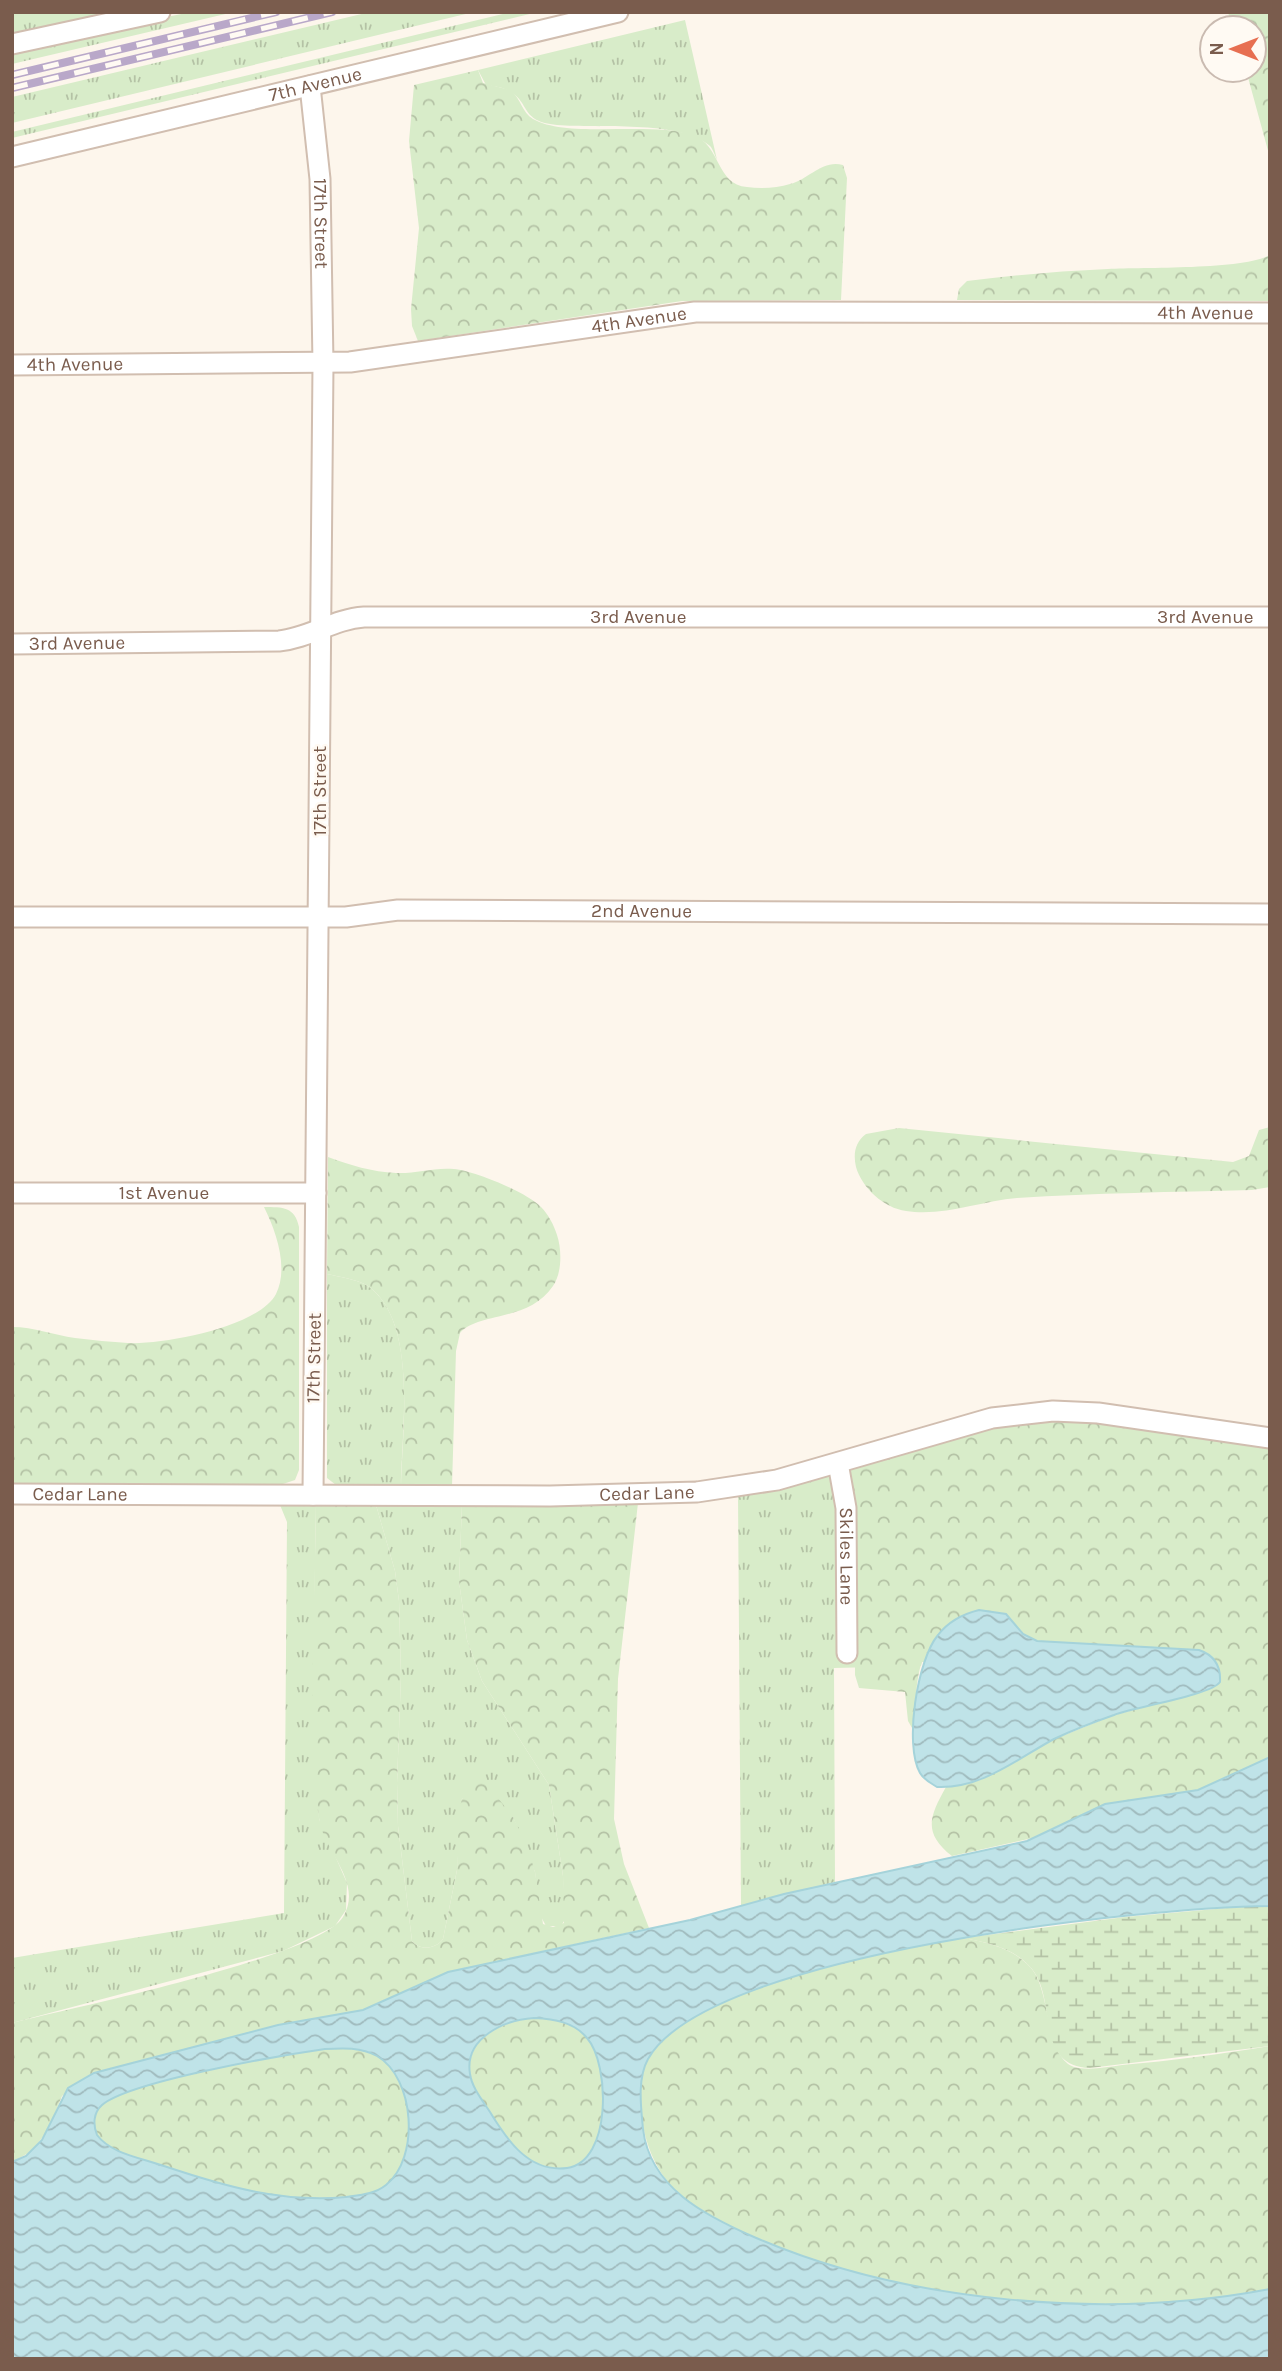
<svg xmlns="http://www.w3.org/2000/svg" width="1282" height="2371" viewBox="0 0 1282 2371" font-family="Karla,sans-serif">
	<defs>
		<pattern id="grass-tufts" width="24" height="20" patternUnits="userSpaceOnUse" patternTransform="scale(1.75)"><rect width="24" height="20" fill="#d8ecc9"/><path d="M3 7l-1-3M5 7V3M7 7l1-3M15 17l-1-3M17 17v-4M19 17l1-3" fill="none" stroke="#b4c2a5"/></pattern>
		<pattern id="forest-crowns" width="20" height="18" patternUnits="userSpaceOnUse" patternTransform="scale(1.75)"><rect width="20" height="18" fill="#d8ecc9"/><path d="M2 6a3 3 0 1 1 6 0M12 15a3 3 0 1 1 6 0" fill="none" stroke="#b4c2a5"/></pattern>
		<pattern id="wetland-marsh" width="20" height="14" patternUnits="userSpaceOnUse" patternTransform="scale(1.75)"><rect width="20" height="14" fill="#d8ecc9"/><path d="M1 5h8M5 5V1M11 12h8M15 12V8" fill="none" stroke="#b4c2a5"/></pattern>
		<pattern id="water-waves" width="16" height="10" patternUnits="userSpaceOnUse" patternTransform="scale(1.75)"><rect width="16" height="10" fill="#bfe3e8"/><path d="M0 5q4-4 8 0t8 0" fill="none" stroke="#a0bbbe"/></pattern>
	</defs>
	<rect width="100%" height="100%" fill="#fdf6ec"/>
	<g fill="url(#grass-tufts)">
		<path d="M 17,12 L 129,12 L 12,38 L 12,13 Z"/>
		<path d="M 191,12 L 234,12 L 12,64 L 12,49 Z"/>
		<path d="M 370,12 L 474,12 L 12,123 L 12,97 Z"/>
		<path d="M 511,12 L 538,12 L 12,138 L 12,132 Z"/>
		<path d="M 685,20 L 717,160 C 715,156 713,149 710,146 C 678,119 598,129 557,125 C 518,121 532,102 507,90 C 501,87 493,86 486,85 L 478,70 Z"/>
		<path d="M 327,1274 C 340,1277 356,1279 368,1286 C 418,1321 402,1430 401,1485 L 336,1485 L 327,1478 Z"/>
		<path d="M 1109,1424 L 1270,1448 L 1270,1757 L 1149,1798 L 1115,1803 L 1197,1694 L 922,1662 L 921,1666 L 834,1668 L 835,1882 L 741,1906 L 738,1496 L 830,1475 L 889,1458 Z"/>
		<path d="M 280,1505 L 316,1505 L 314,1631 L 319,1819 L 347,1883 L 346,1910 L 335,1926 L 283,1951 L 12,2023 L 12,1958 L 284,1913 L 287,1522 Z"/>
		<path d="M 376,1505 L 462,1505 L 459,1581 L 467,1640 L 482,1681 L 549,1785 L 563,1876 L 566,1918 L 561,1926 L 546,1926 L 539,1913 L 535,1872 L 513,1817 L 462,1798 L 457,1870 L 443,1939 C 436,1949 420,1951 412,1941 L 398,1826 L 397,1783 L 401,1676 L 399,1601 L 395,1571 Z"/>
	</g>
	<g fill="url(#forest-crowns)">
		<path d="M 1228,12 L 1270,12 L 1270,158 L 1246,70 L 1254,70 L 1254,28 L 1232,28 Z"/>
		<path d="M 478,70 L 483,83 L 510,90 C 521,98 522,113 533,119 C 568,139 650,121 693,135 C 721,145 716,185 747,187 C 761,189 777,188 790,184 C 809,179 823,159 843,165 L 847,178 L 841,300 L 682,301 L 418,341 L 412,326 L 411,309 L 419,228 L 409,141 L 414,85 Z"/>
		<path d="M 1270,255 L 1270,301 L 957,300 L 959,289 L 967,281 C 1014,275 1062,271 1108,269 C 1142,267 1244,270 1270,255 Z"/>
		<path d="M 1270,1127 L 1270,1187 L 1252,1190 C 1174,1192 1095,1193 1017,1198 C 981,1201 942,1217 906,1211 C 884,1208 862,1188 856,1167 C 853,1154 855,1142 866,1134 L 899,1128 L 1233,1162 L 1249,1156 L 1259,1130 Z"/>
		<path d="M 328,1157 C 350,1165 372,1172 396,1173 C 415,1174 434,1167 454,1169 C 475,1171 526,1192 541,1207 C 548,1214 554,1225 557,1235 C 562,1250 562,1273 553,1286 C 529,1322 478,1312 460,1333 L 456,1351 L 452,1486 L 401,1485 C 402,1431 418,1321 368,1286 C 356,1279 340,1277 327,1274 Z"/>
		<path d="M 264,1207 C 283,1207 295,1207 299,1227 L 299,1470 L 295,1480 L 283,1484 L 12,1484 L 12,1327 C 34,1327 54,1335 75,1338 C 93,1340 111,1342 128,1343 C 163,1345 259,1327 276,1294 C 289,1268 276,1231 264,1207 Z"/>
		<path d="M 1074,1420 L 1270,1448 L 1270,1757 L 1198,1790 L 1090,1810 L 1046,1835 L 952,1856 C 923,1833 929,1817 946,1787 L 980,1780 L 1057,1738 L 1114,1715 L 1210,1690 L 1199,1650 L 1037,1641 C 1019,1637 1014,1618 998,1611 C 984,1617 947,1626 937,1637 C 913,1660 916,1702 915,1733 L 908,1721 L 905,1692 L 859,1688 L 855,1675 L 855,1537 L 851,1469 L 1000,1426 Z"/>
		<path d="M 638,1503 L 618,1679 L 614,1819 L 624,1864 L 649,1928 L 448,1972 L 363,2010 L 278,2025 L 94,2073 L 62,2096 L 48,2130 L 32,2151 L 12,2162 L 12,2023 C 68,2009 319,1957 343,1917 C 364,1882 323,1851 319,1818 C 307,1715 315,1608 316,1505 L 376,1505 L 395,1571 L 399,1601 L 401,1676 L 397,1783 L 398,1826 L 412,1941 C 420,1951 436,1949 443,1939 L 457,1870 L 459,1810 L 466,1785 L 472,1782 L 487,1784 L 513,1817 L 528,1848 L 535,1872 L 543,1924 L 553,1927 L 564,1923 L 563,1876 L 549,1785 L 482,1681 L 467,1640 L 459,1581 L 462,1505 Z"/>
		<path d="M 964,1938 C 989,1943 1013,1948 1031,1968 C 1051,1990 1045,2057 1074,2067 C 1089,2071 1107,2067 1122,2065 C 1171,2061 1221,2054 1270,2046 L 1270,2289 C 1110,2320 907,2303 757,2239 C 739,2231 719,2223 702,2213 C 668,2191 647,2159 642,2118 C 640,2100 639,2074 649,2058 C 696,1984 881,1952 964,1938 Z"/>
		<path d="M 534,2018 C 554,2019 574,2022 587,2038 C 610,2064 612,2162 567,2168 C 529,2173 507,2140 490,2112 C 484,2102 475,2091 472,2080 C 459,2041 504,2020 534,2018 Z"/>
		<path d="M 325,2049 C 343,2048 361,2047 377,2056 C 415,2078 420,2158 386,2185 C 375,2194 360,2195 346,2197 C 280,2204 220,2185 158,2164 C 138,2157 110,2153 97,2135 C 93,2125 93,2113 102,2105 C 129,2081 283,2055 325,2049 Z"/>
	</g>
	<path fill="url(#wetland-marsh)" d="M 1250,1906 L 1270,1906 L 1270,2046 L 1090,2068 C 1034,2066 1058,2002 1032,1969 C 1015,1948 988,1943 964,1938 L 1125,1917 Z"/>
	<g fill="url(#water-waves)" stroke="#a5d3da" stroke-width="2" fill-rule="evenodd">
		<path d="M 979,1610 L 1006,1614 L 1023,1634 L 1037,1641 L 1199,1650 C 1214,1655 1221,1665 1220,1682 C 1211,1695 1135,1707 1114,1715 C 1094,1722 1073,1730 1054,1739 C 1017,1759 981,1789 937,1787 C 931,1783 924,1780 920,1773 C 904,1745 917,1660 938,1635 C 948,1622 963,1614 979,1610 Z"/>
		<path d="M 1270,1757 L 1270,1906 C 1150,1907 708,1952 648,2059 C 637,2079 641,2107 643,2129 C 650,2188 706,2216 754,2237 C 906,2303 1107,2320 1270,2289 L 1270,2359 L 12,2359 L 12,2162 L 26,2156 L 42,2140 L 68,2088 L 94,2073 L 278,2025 L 363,2010 L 448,1972 L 690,1920 L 784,1894 L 1027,1841 L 1105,1804 L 1198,1790 ZM 534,2018 C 554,2019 574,2022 587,2038 C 610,2064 612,2162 567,2168 C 529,2173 507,2140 490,2112 C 483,2101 472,2088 470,2074 C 464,2038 504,2020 534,2018 ZM 325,2049 C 343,2048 361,2047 377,2056 C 415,2078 420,2158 386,2185 C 375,2194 360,2195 346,2197 C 281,2203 224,2186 164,2166 C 142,2158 111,2154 97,2135 C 93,2125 93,2113 102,2105 C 130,2081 283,2055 325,2049 Z"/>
	</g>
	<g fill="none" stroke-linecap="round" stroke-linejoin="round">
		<defs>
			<g id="minor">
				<path d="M 12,44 L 160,12"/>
				<path id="s1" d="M 310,86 L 320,179 L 323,364 L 313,1495"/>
				<path id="s2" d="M 12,157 L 618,12"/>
				<path id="s3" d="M 12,365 L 350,362 L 695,312 L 1270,313"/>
				<path id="s4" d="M 12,644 L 279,641 C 309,638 334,619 364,617 L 1270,617"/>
				<path id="s5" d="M 12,917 L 346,917 L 398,910 L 1270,914"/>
				<path id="s6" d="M 12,1193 L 316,1193"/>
				<path id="s7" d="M 838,1463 L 846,1508 L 847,1653"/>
				<path id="s8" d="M 12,1494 L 550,1496 L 697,1492 L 777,1480 L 992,1418 L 1053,1411 L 1098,1413 L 1270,1438"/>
			</g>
		</defs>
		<use href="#minor" stroke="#d1beb0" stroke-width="23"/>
		<use href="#minor" stroke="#fff" stroke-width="19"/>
		<defs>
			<g id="rail">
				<path d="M 12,75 L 276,12"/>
				<path d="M 12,88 L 332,12"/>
			</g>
		</defs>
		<use href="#rail" stroke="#b9a8c9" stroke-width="8"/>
		<use href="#rail" stroke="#fffaf3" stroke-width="5" stroke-dasharray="16" stroke-linecap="butt"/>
	</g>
	<g text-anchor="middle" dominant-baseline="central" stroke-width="5" stroke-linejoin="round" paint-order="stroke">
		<g font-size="19" fill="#7a5c4d" stroke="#fffaf3">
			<text stroke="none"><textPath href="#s2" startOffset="312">7th Avenue</textPath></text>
			<text stroke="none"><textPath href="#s1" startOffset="138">17th Street</textPath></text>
			<text stroke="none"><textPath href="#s3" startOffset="1197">4th Avenue</textPath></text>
			<text stroke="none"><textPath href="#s3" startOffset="630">4th Avenue</textPath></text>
			<text stroke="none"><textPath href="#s3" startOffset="63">4th Avenue</textPath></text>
			<text stroke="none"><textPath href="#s4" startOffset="630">3rd Avenue</textPath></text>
			<text stroke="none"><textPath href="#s4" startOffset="1197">3rd Avenue</textPath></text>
			<text stroke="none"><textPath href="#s4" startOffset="65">3rd Avenue</textPath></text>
			<text transform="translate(320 791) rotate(-90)">17th Street</text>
			<text stroke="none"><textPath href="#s5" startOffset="630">2nd Avenue</textPath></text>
			<text stroke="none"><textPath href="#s6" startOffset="152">1st Avenue</textPath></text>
			<text transform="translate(314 1358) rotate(-89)">17th Street</text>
			<text stroke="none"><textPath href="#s8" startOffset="635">Cedar Lane</textPath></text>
			<text stroke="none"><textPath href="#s8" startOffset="68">Cedar Lane</textPath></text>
			<text stroke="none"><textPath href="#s7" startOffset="94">Skiles Lane</textPath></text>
		</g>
	</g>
	<rect width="1282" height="2371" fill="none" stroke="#7a5c4d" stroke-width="28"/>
	<g transform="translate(1233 49) rotate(270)"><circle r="33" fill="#fffaf3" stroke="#cabbb1" stroke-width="2"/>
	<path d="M0-5L12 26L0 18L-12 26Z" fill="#e76f51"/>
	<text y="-10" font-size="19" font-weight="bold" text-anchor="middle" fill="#7a5c4d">N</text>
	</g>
</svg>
